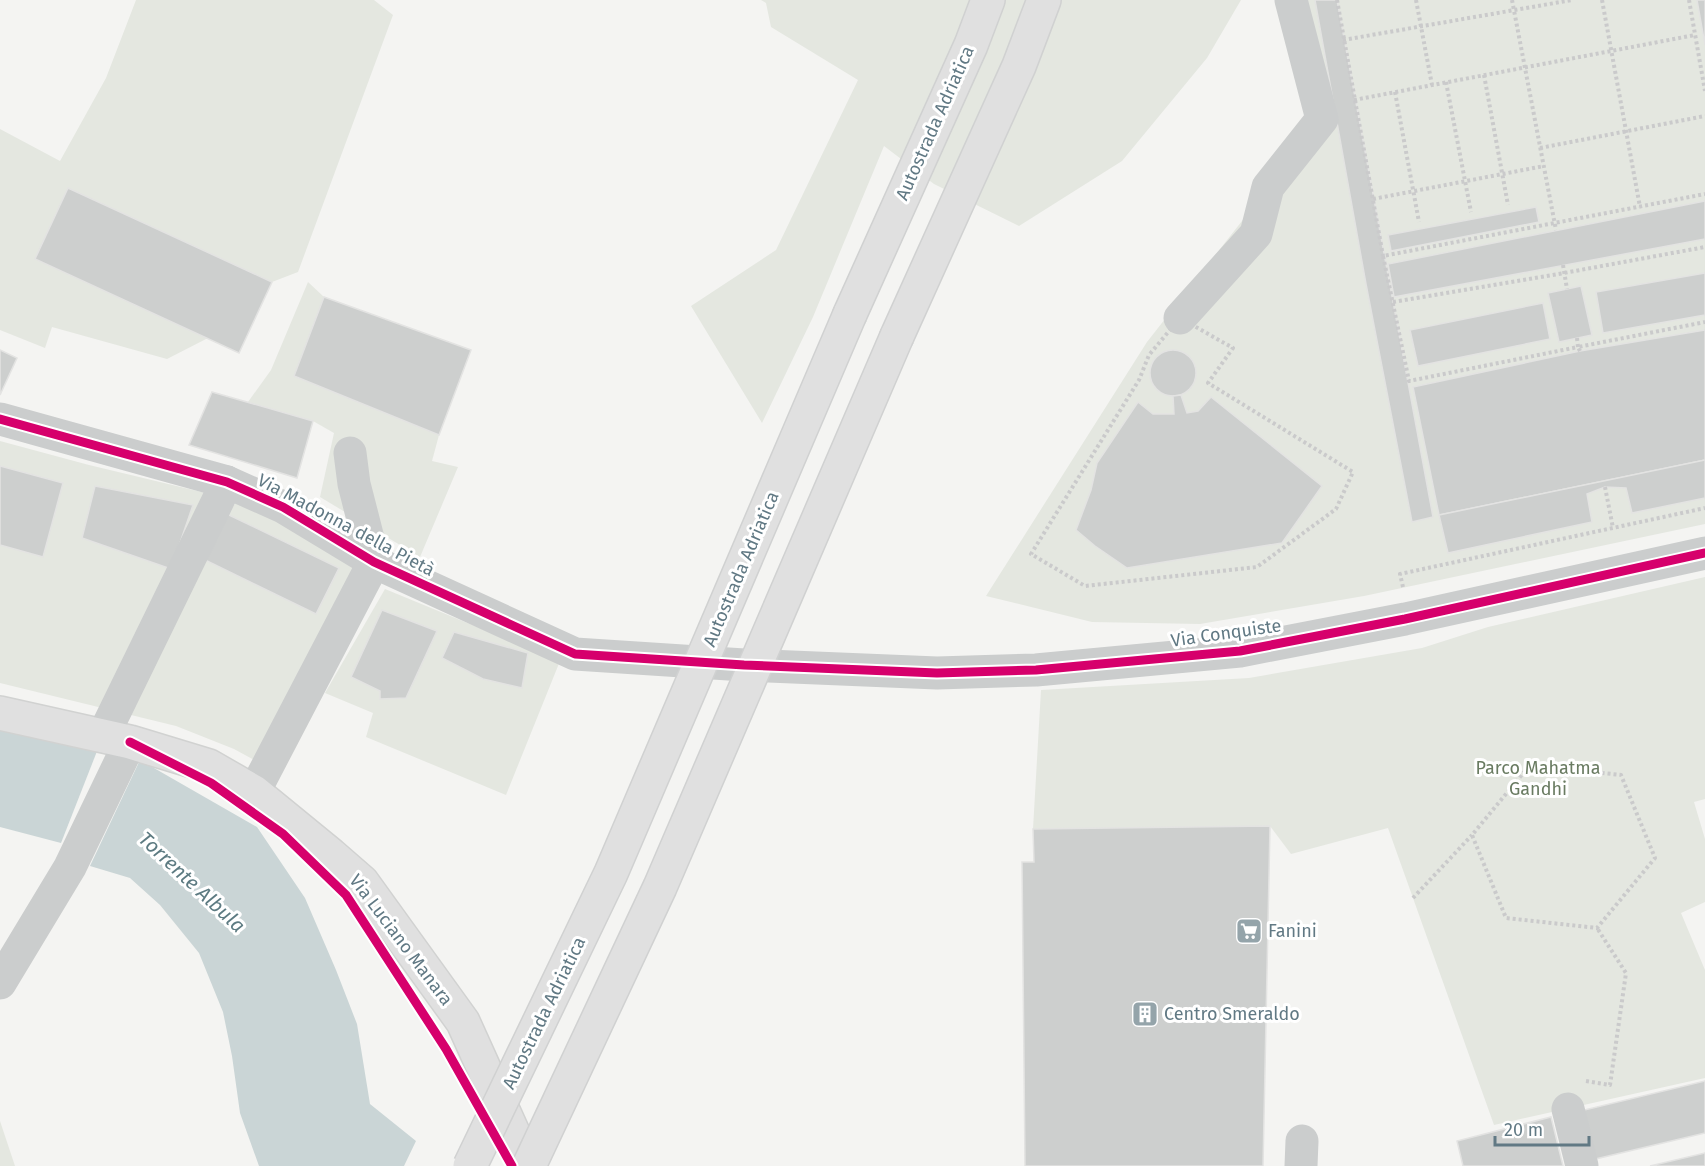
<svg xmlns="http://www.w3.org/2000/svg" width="1705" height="1166" viewBox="0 0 1705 1166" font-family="'Fira Sans',sans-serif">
	<rect width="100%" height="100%" fill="#f4f4f2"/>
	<g fill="#e4e7e0">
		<path d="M 136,0 L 374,0 L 393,15 L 298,272 L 272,282 L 239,353 L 208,338 L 167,359 L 52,327 L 45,348 L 0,330 L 0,129 L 60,161 L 106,78 Z"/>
		<path d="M 761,0 L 1241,0 L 1207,58 L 1122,161 L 1019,226 L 934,184 L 884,146 L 813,317 L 762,423 L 691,306 L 776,250 L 858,80 L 771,27 L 766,3 Z"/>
		<path d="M 1291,0 L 1705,0 L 1705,524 L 1364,596 L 1200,624 L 1092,622 L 986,596 L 1147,342 L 1322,119 Z"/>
		<path d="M 308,282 L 324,297 L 471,350 L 439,435 L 432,461 L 458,467 L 420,557 L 320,497 L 334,433 L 313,421 L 248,402 L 271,370 Z"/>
		<path d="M 0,441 L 89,465 L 210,494 L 181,579 L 237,501 L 363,565 L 258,762 L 234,749 L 176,726 L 0,683 Z"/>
		<path d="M 1705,577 L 1705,799 L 1694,802 L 1705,839 L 1705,902 L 1681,913 L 1705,970 L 1705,1078 L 1494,1125 L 1388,828 L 1291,854 L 1270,826 L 1033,829 L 1041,690 L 1249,678 L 1422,648 L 1488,627 Z"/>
		<path d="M 385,589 L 560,661 L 506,795 L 366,737 L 373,713 L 325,693 Z"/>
		<path d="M 0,1121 L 15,1166 L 0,1166 Z"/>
	</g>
	<g fill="#cad5d6">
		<path d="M 0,720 L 103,736 L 61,843 L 0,827 Z"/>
		<path d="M 140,760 L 257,827 L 305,898 L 336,970 L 357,1024 L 370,1104 L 416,1141 L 404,1166 L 259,1166 L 240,1113 L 232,1056 L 223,1012 L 199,953 L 160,905 L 130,878 L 90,866 Z"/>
	</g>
	<g fill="#cdcfce" stroke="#e3e3e2" stroke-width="1.5">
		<path d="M 1315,0 L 1337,0 L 1433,517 L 1412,522 L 1366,284 Z"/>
		<path d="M 1697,0 L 1705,0 L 1705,45 Z"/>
		<path d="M 68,188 L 272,282 L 239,353 L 35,259 Z"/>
		<path d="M 1705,201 L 1705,239 L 1394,297 L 1388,264 Z"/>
		<path d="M 1536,207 L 1539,222 L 1391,251 L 1388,235 Z"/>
		<path d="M 1705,273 L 1705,315 L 1603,333 L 1596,292 Z"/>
		<path d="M 1581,286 L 1592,335 L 1559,342 L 1548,293 Z"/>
		<path d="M 324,297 L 471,350 L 439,435 L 294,376 Z"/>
		<path d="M 1543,303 L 1550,339 L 1418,366 L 1410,330 Z"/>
		<path d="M 1705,330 L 1705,460 L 1439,515 L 1413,387 L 1580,351 Z"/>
		<circle cx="1173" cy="373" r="23"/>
		<path d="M 0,350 L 17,358 L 0,395 Z"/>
		<path d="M 212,392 L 313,421 L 297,478 L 189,445 Z"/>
		<path d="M 1181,395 L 1187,413 L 1198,411 L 1211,397 L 1322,486 L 1282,543 L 1127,568 L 1095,546 L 1076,530 L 1091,490 L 1097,463 L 1138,402 L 1153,414 L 1174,414 L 1173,396 Z"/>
		<path d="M 1705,460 L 1705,498 L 1632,513 L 1626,488 L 1605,487 L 1587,494 L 1592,522 L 1448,553 L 1439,515 Z"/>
		<path d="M 0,466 L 63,483 L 43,557 L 0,545 Z"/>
		<path d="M 95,486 L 193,505 L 171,569 L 82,538 Z"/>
		<path d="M 227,514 L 339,568 L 316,614 L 205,560 Z"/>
		<path d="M 382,610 L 437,631 L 406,698 L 380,699 L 380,691 L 351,677 Z"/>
		<path d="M 454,632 L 528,653 L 522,688 L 483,679 L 442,658 Z"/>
		<path d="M 1270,826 L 1263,1166 L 1025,1166 L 1022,862 L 1034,862 L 1033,829 Z"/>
		<path d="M 1705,1081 L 1705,1133 L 1587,1161 L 1576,1112 Z"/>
		<path d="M 1551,1117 L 1563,1166 L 1463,1166 L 1457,1141 Z"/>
		<path d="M 1705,1153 L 1705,1166 L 1650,1166 Z"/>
	</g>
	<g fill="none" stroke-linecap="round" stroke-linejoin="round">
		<defs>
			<path id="major" d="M 0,713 L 130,742 L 209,766 L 254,792 L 331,855 L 362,882 L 463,1022 L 528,1166"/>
			<g id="highway">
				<path d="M 850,314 L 971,45 L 988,0"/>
				<path d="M 897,336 L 1019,66 L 1044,0"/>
			</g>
		</defs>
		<use href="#major" stroke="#d1d2d1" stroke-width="36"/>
		<use href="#highway" stroke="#d0d1d1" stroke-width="36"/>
		<g stroke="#cacacb" stroke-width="4" stroke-dasharray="3 3" stroke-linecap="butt">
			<path d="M 1337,0 L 1383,256"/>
			<path d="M 1416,0 L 1432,85"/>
			<path d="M 1512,0 L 1556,230"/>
			<path d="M 1602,0 L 1640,207"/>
			<path d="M 1689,0 L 1705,91"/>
			<path d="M 1343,40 L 1572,0"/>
			<path d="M 1484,75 L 1508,205"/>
			<path d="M 1446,82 L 1471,212"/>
			<path d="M 1395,92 L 1419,222"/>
			<path d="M 1354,100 L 1695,35"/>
			<path d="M 1540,148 L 1705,116"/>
			<path d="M 1373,199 L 1544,166"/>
			<path d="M 1563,265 L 1567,289"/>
			<path d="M 1393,302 L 1564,273 L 1705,247"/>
			<path d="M 1180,318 L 1233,348 L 1208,383 L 1353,472 L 1336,509 L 1257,567 L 1085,586 L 1031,554 L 1139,380 L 1149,355 Z"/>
			<path d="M 1577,338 L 1578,347 L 1409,381 L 1383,256 L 1705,194"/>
			<path d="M 1580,351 L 1578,347 L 1705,322"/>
			<path d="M 1605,487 L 1613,528"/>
			<path d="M 1403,587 L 1400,574 L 1705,508"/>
			<path d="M 1530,765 L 1621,775 L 1655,858 L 1597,928 L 1506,918 L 1472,835 Z"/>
			<path d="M 1413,898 L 1472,835"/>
			<path d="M 1586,1081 L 1610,1085 L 1626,973 L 1597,928"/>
		</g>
		<g stroke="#cbcdcd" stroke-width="33">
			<path d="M 1180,318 L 1256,234 L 1268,187 L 1322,119 L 1291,0"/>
			<path d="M 0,419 L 227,482 L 283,507 L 374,562 L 575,654 L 744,665 L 937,673 L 1036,670 L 1240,651 L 1405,619 L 1705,553"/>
			<path d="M 103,736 L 227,482"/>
			<path d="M 254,792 L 374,562 L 354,484 L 350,453"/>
			<path d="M 0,983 L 70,867 L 130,742"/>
			<path d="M 1568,1109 L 1582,1166"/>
			<path d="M 1301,1166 L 1302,1141"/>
		</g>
		<use href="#major" stroke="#e0e0e0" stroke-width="33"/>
		<use href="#highway" stroke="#e0e0e0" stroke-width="33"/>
		<defs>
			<g id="highway-bridge">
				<path d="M 470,1166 L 611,873 L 850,314"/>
				<path d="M 529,1166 L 660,887 L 897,336"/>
			</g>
		</defs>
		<use href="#highway-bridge" stroke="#d0d1d1" stroke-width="36" stroke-linecap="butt"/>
		<use href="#highway-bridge" stroke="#e0e0e0" stroke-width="33"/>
		<defs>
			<g id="cycleway">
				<path d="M 0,419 L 227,482 L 283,507 L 374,562 L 575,654 L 744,665 L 937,673 L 1036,670 L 1240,651 L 1405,619 L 1705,553"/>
				<path d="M 130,742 L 211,783 L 283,834 L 346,895 L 446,1049 L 512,1166"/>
			</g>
		</defs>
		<use href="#cycleway" stroke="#fff" stroke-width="13"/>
		<use href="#cycleway" stroke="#d6006c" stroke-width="9"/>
	</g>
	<defs>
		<symbol id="supermarket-square" viewBox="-11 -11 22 22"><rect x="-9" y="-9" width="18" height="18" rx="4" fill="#94a4aa" stroke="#fff"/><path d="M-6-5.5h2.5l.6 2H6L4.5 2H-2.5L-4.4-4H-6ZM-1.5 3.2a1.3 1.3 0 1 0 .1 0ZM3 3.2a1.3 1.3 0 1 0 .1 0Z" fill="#fff"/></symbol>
		<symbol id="building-square" viewBox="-11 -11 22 22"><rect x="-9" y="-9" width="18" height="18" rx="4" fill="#94a4aa" stroke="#fff"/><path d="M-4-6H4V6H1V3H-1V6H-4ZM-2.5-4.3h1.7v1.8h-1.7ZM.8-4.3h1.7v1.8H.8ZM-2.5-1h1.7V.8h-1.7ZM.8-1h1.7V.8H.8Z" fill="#fff"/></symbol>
	</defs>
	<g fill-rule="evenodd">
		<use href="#supermarket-square" x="1234" y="916" width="30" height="30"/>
		<use href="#building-square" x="1130" y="999" width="30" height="30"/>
	</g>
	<g text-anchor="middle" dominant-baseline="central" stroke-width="6" stroke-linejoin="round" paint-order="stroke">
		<g font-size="18" fill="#617984" stroke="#fff">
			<text transform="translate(935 123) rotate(-66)">Autostrada Adriatica</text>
			<text transform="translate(346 525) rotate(28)">Via Madonna della Pietà</text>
			<text transform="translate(741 569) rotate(-67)">Autostrada Adriatica</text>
			<text transform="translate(1226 633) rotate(-8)">Via Conquiste</text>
			<text transform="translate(401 940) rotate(53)">Via Luciano Manara</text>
			<text transform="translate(544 1013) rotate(-64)">Autostrada Adriatica</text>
		</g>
		<g font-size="18" fill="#697b61" stroke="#fff">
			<text x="1538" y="768">Parco Mahatma<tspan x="1538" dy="21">Gandhi</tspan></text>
		</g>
		<g font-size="18" fill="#617984" stroke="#fff" text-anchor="start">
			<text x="1268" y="931">Fanini</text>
			<text x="1164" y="1014">Centro Smeraldo</text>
		</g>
		<g font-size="20" font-style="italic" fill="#5d7b82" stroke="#fff">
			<text transform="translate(192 882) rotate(43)">Torrente Albula</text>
		</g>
	</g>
	<path d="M1495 1136v9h94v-9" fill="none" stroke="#617984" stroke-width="3"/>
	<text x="1504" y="1136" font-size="18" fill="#617984" stroke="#ffffff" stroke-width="4.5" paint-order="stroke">20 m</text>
</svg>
